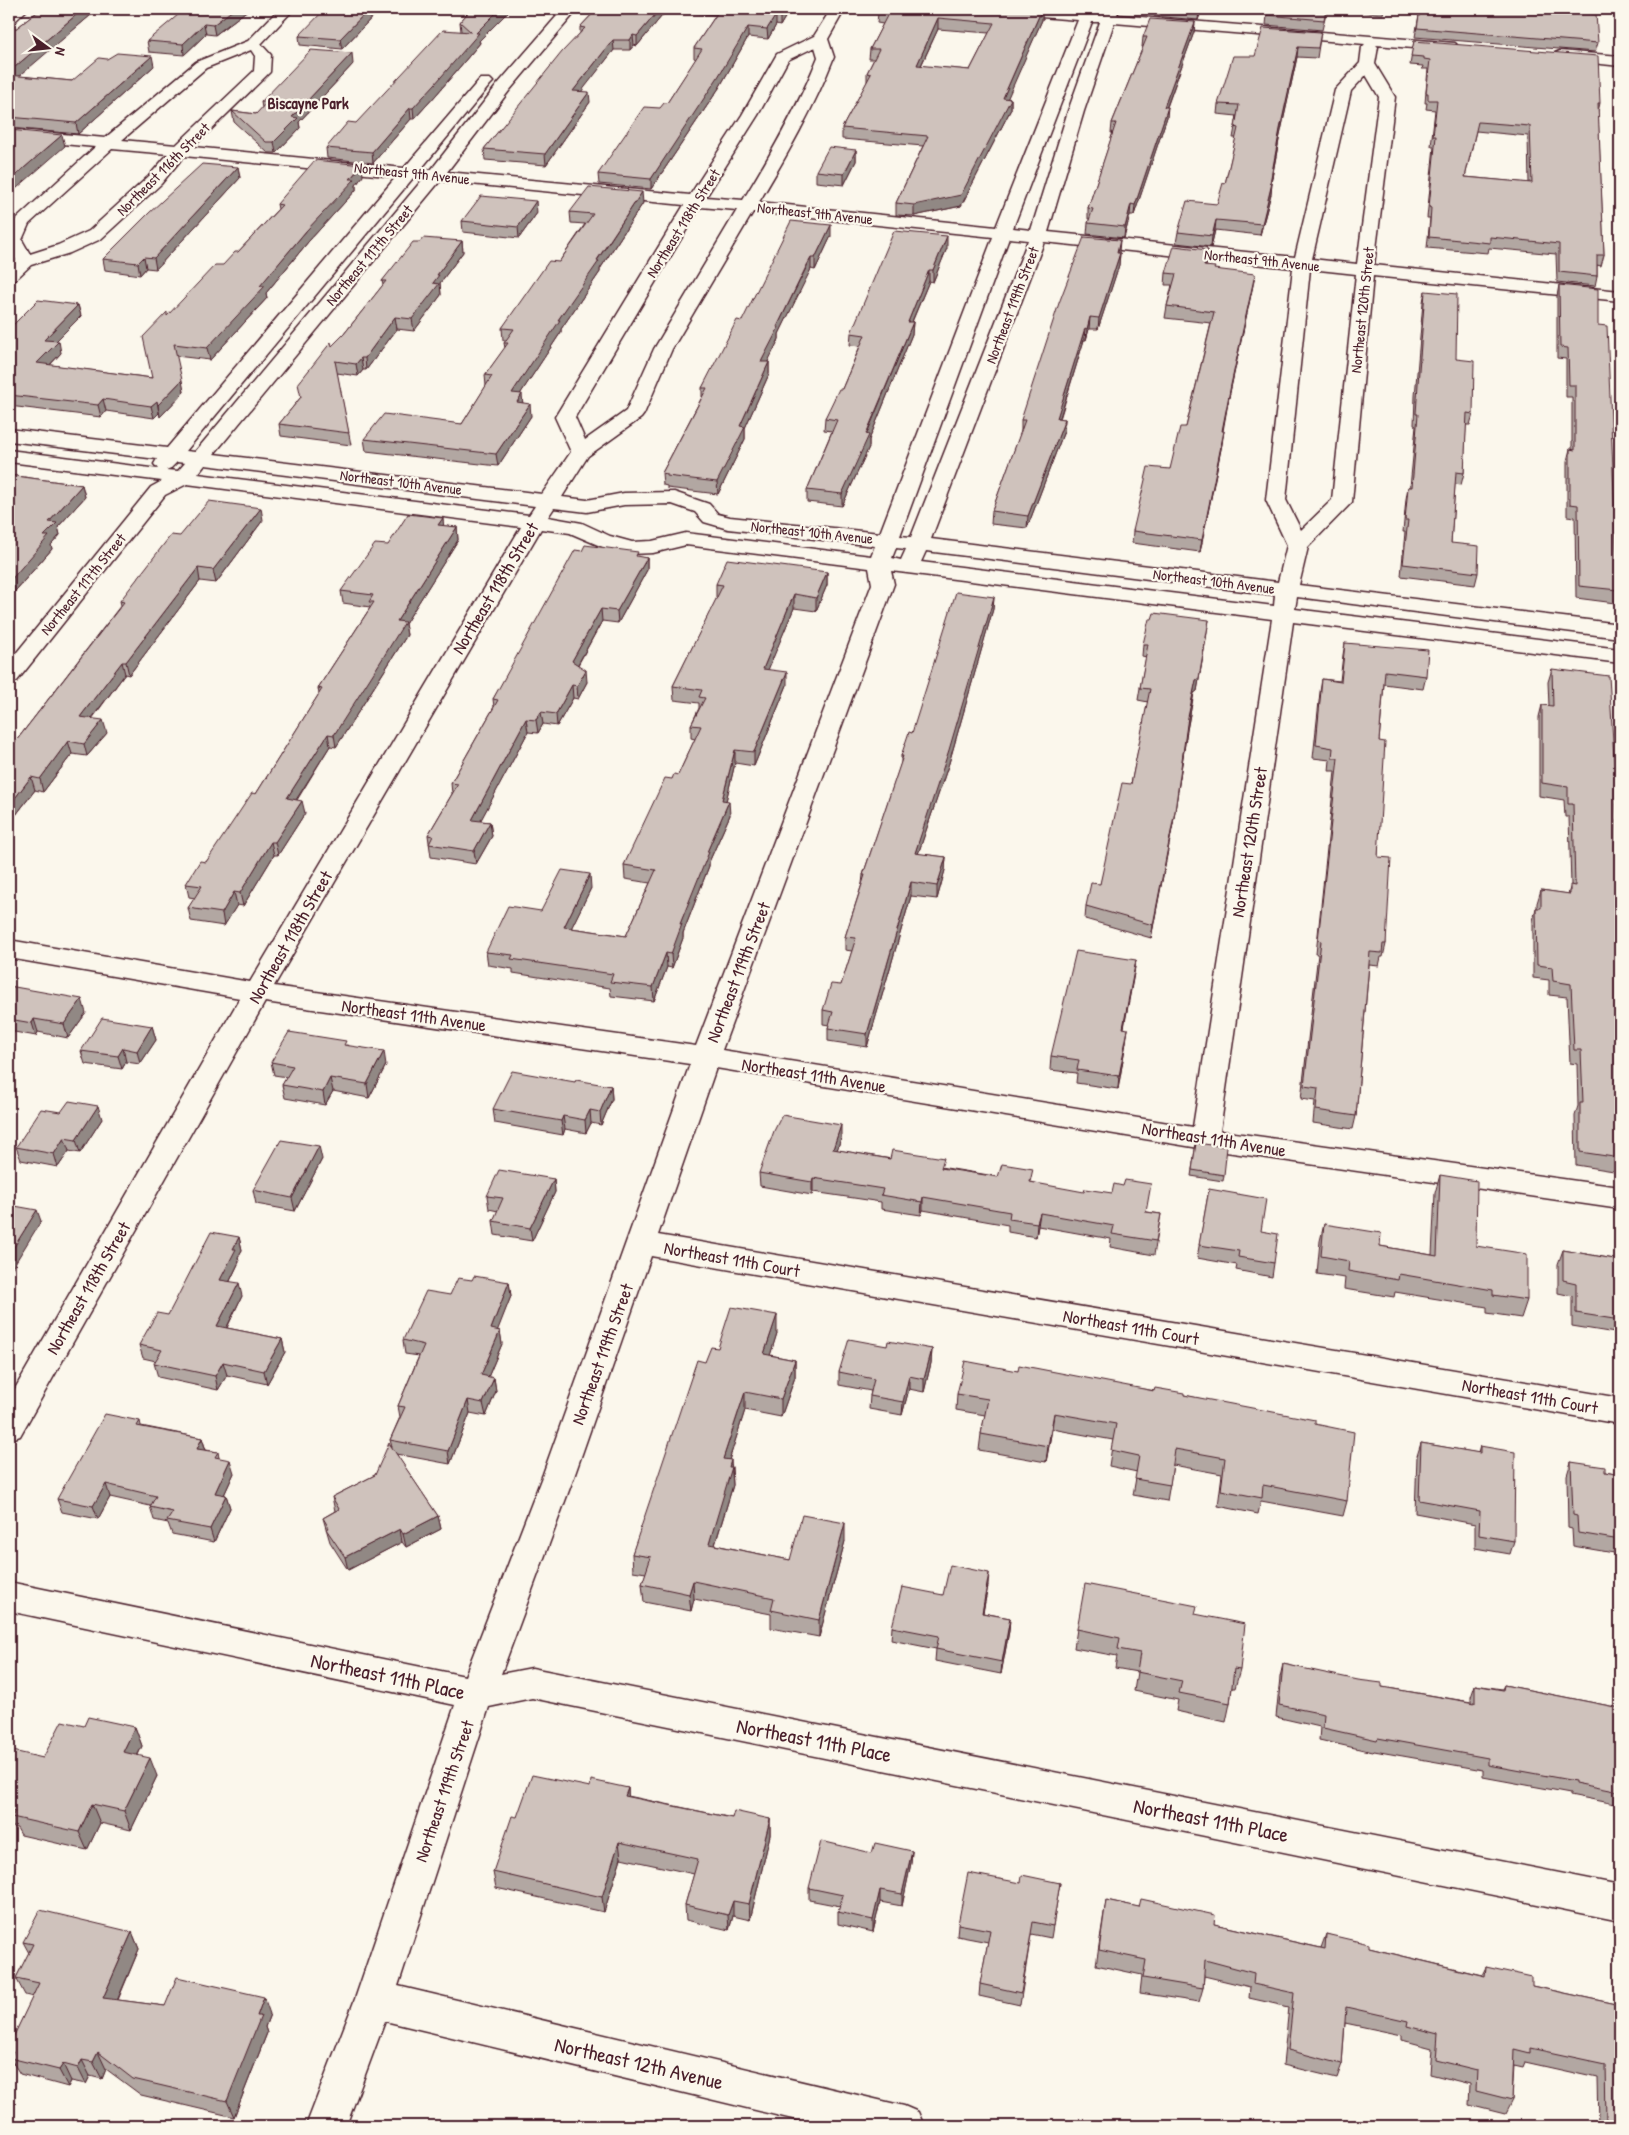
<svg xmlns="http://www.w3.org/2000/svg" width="1629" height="2135" viewBox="0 0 1629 2135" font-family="'Patrick Hand',sans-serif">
	<rect width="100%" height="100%" fill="#fbf7ec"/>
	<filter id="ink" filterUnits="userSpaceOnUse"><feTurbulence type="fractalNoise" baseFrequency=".02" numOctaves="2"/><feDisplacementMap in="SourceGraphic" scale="10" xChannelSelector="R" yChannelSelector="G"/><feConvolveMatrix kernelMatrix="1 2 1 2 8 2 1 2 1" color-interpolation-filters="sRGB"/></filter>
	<g filter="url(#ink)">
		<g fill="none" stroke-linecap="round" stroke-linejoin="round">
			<defs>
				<g id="minor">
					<path d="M 12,9 L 28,9 L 14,22 L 9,23 L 9,12 Z"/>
					<path d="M 279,9 L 294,9 L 261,44 L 271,55 L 270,72 L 193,147 L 404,168 L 480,79 L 490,79 L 493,82 L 490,85 L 421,169 L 431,170 L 497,85 L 563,9 L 578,9 L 509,91 L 447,172 L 690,195 L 742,115 L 777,54 L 814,36 L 831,9 L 845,9 L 828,39 L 834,57 C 814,108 787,155 759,202 L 996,227 L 1078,20 L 991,13 L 986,12 L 984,9 L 1043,9 L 1082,12 L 1083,9 L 1097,9 L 1096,13 L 1103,14 L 1105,9 L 1119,9 L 1117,15 L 1455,43 L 1458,46 L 1455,49 L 1450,51 L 1376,45 L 1378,47 L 1375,64 L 1395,97 L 1374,265 L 1620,291 L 1620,301 L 1373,276 L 1352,502 L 1308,547 L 1299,585 L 1620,624 L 1620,638 L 1297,597 L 1295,609 L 1620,649 L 1620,663 L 1293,622 L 1220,1131 L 1620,1187 L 1620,1209 L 1205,1149 L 716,1068 L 658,1235 L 1620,1398 L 1620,1424 L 651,1256 L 575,1474 L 501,1674 L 532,1668 L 1620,1885 L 1620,1921 L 532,1698 L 489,1707 L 398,1986 L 904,2106 L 918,2112 L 924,2126 L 822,2126 L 385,2021 L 346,2126 L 306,2126 L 355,1999 L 455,1705 L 9,1611 L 9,1582 L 465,1676 L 543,1474 L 690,1064 L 265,1002 L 20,1436 L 9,1440 L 9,1399 L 240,998 L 9,958 L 9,940 L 250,982 L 521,527 L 187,484 L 165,495 L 17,681 L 9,683 L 9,662 L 151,487 L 162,481 L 9,462 L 9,450 L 158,469 L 154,464 L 157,459 L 9,441 L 9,429 L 167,448 L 396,177 L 184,156 L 161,184 L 101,239 L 70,253 L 31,265 L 15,280 L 9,281 L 9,267 L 16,260 C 8,247 6,236 13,222 L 95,147 L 9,139 L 9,129 L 105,138 L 196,62 L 248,41 ZM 1092,22 L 1100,22 L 1068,111 L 1031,230 L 1013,228 ZM 1114,23 L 1365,44 L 1362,47 L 1360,63 L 1335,90 L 1295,257 L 1048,232 L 1084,111 ZM 815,47 L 818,57 C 798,107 771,154 743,200 L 706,197 L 758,115 L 788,60 ZM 251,50 L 255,56 L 254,71 L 176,145 L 122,140 L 206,68 ZM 1366,75 L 1379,97 L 1357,264 L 1312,259 L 1351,91 ZM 112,149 L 168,154 L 149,176 L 89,231 L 58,245 L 30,254 L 22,240 L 29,224 ZM 413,178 L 423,179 L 195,452 L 186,451 ZM 440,181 L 684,205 L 555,417 L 571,452 L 542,494 L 214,454 ZM 700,207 L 737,210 L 654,349 L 626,411 L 585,440 L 575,417 ZM 753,212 L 993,237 L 880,533 L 730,517 L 718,514 L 709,504 L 674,492 L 624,493 L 587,500 L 562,497 L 588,456 L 641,418 L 644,414 L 672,349 ZM 1009,238 L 1028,240 L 911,537 L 900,536 ZM 1044,242 L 1293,268 L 1266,500 L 1287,545 L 1278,582 L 931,539 ZM 1310,269 L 1356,274 L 1332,500 L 1301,530 L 1286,500 ZM 177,462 L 185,463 L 178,471 L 166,470 L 171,468 ZM 205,465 L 535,506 L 529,515 L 198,474 ZM 672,504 L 695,512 L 704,522 L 728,529 L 875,546 L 871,556 L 686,533 L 652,541 L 632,542 L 610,536 L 582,523 L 548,517 L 554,508 L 587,512 L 624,505 ZM 541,529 L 570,533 L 605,548 L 632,554 L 653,553 L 686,545 L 869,568 L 872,584 L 696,1046 L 274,986 ZM 896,548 L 906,549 L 901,560 L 892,558 ZM 926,551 L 1275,595 L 1274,606 L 921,562 ZM 891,571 L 1272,619 L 1193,1127 L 722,1050 L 894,584 Z"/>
					<path d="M 1560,51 L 1620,56 L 1620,66 L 1555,59 L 1552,56 L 1555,53 Z"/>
				</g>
			</defs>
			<use href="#minor" stroke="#4a1f2b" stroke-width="3"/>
			<use href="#minor" fill="#fbf7ec" fill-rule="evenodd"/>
		</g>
		<g fill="#b2a7a2" stroke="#4a1f2b" fill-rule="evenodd">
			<path d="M 41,9 L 98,9 L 18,76 L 72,81 L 154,66 L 78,134 L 9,128 L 9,34 Z"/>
			<path d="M 249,9 L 215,35 L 206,34 L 184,55 L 149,52 L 147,41 Z"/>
			<path d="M 380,9 L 342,49 L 300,45 L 299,36 Z"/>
			<path d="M 471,9 L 480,43 L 436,95 L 414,119 L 411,119 L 373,163 L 327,158 L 326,148 L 356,123 L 461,31 L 460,22 Z"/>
			<path d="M 597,9 L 790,9 L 780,26 L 776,25 L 768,39 L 748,37 L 719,88 L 651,189 L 599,184 L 598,174 L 660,108 L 667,103 L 696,59 L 694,58 L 694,48 L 716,15 L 666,11 L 637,46 L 634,45 L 630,50 L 614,50 L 581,91 L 590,102 L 546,165 L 485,160 L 484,149 L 580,33 L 580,27 Z"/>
			<path d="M 1042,9 L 1042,20 L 1007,98 L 1011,99 L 1011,109 L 961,206 L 914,216 L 896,215 L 896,203 L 923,146 L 842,139 L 842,128 L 867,82 L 867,73 L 874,59 L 869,59 L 870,49 L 883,24 L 877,23 L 878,13 ZM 938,29 L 989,33 L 970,70 L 921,66 Z"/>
			<path d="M 1155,9 L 1202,9 L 1198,20 L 1154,16 Z"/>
			<path d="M 1327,9 L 1322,30 L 1266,25 L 1267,15 Z"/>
			<path d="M 1336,9 L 1384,9 L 1383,14 L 1336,10 Z"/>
			<path d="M 1420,9 L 1598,43 L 1595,52 L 1415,37 Z"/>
			<path d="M 1195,22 L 1194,32 L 1167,107 L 1167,117 L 1134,215 L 1130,215 L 1124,238 L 1087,234 L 1088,223 L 1090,219 L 1088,219 L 1088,208 L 1113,133 L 1111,133 L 1112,123 L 1143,47 L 1142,47 L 1143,37 Z"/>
			<path d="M 1321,32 L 1317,58 L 1297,57 L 1279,140 L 1271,183 L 1272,183 L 1271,194 L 1260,235 L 1215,230 L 1211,247 L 1176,243 L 1178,232 L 1217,204 L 1225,184 L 1236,138 L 1233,138 L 1237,116 L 1217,114 L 1218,104 L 1255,56 Z"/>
			<path d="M 1414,41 L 1600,103 L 1598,112 L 1604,255 L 1601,266 L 1597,265 L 1597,276 L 1595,286 L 1557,282 L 1556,254 L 1489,248 L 1488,253 L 1427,248 L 1430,218 L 1427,218 L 1434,146 L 1431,146 L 1435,110 L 1426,109 L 1427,103 L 1425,103 L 1428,69 L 1422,69 L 1423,66 L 1410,65 ZM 1476,131 L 1528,136 L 1529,183 L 1465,177 Z"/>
			<path d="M 353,64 L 299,122 L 300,128 L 276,153 L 268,153 L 234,122 L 232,111 L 256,114 L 262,108 L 261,102 Z"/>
			<path d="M 856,150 L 856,161 L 844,185 L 816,182 L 816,171 Z"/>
			<path d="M 238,167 L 240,178 L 156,269 L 146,268 L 140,275 L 105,270 L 103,259 Z"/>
			<path d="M 363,176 L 356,185 L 356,190 L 308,242 L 266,293 L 267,298 L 210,360 L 176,356 L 184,392 L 160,417 L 159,413 L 154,418 L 106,411 L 101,417 L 9,406 L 9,329 L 78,305 L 81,316 L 56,341 L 61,353 L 50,365 L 152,378 L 167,316 L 238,252 L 278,209 L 277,204 Z"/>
			<path d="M 643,203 L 600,269 L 600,272 L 561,329 L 561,332 L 520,394 L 523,403 L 531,416 L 498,466 L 366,451 L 364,439 L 462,424 L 486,386 L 485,375 L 505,348 L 504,343 L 506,340 L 503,340 L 502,328 L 559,262 L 585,224 L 571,223 L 570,212 Z"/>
			<path d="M 537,213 L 519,238 L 463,232 L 462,221 Z"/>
			<path d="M 831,236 L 815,270 L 811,269 L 806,278 L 779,334 L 779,339 L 767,362 L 769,362 L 769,374 L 745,428 L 745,439 L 718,494 L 667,488 L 667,486 L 663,485 L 662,473 L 702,397 L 702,388 L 742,321 Z"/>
			<path d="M 462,241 L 463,252 L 440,283 L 441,295 L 414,331 L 397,329 L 366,370 L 363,370 L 358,376 L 337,373 L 351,445 L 281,436 L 279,424 L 301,397 L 332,346 L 344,334 L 383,285 L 382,281 L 420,242 Z"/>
			<path d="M 947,248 L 933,282 L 929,281 L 912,322 L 913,322 L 912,334 L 869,440 L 869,447 L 842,506 L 807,502 L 807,490 L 832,431 L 824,430 L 825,418 L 842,389 L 860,346 L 850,345 L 851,333 Z"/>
			<path d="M 1119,253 L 1120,253 L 1119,265 L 1098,329 L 1089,329 L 1086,340 L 1084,340 L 1060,419 L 1065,419 L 1064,431 L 1027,528 L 991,524 L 992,511 L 1021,432 L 1021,420 Z"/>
			<path d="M 1207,261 L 1206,266 L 1253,285 L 1229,397 L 1223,431 L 1222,444 L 1200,552 L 1132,543 L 1133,531 L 1170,469 L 1186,427 L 1211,323 L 1165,318 L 1167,306 L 1172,285 L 1165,285 L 1166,273 Z"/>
			<path d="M 1559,285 L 1598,325 L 1618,590 L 1615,603 L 1576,598 L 1575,517 L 1567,516 L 1567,461 L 1570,449 L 1572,450 L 1572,397 L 1566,397 L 1566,359 L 1557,358 L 1557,296 Z"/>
			<path d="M 1425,291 L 1456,359 L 1473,414 L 1470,425 L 1466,425 L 1464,473 L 1461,485 L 1455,484 L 1451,543 L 1478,573 L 1475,585 L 1401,576 L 1405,532 L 1403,532 L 1406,499 L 1408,487 L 1410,487 L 1416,426 L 1414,425 L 1415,396 L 1423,302 Z"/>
			<path d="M 9,475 L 82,485 L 85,497 L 58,527 L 60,535 L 51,545 L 52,549 L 9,598 Z"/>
			<path d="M 263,520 L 216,583 L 200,581 L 129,675 L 125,674 L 92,719 L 107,733 L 87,756 L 72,754 L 43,792 L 35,790 L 9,824 L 9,750 L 121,605 L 120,601 L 180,536 Z"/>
			<path d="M 444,526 L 457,527 L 458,540 L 405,624 L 407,635 L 383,673 L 336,747 L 330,746 L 297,800 L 305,813 L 278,855 L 274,855 L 243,906 L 237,905 L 224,926 L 191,921 L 188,908 L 195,898 L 189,897 L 186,884 L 206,862 L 256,794 L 319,694 L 318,688 L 370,608 L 370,607 L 343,603 L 341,591 L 388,545 Z"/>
			<path d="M 582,551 L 647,558 L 647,570 L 618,623 L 602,621 L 578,665 L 587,682 L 578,699 L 573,698 L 557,726 L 543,724 L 538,733 L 528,732 L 480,821 L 490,822 L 492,836 L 476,864 L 431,857 L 428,835 L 452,794 L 451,783 L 494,707 L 493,699 Z"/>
			<path d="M 827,572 L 827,585 L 816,611 L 794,608 L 768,669 L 787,685 L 754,766 L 735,763 L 726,801 L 730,815 L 709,862 L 709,866 L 683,933 L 683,938 L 672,968 L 667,967 L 654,1001 L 611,996 L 610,988 L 513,973 L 513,969 L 488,965 L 486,952 L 541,911 L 591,888 L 571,928 L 626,936 L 650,883 L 625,879 L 624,865 L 672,779 L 678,775 L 695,739 L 691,738 L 691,725 L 699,708 L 699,703 L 674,700 L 673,686 L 717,598 L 716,597 L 716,584 Z"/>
			<path d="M 994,597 L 993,609 L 949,763 L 918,854 L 946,857 L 945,870 L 937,899 L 911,896 L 867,1047 L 828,1041 L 828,1028 L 829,1025 L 823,1024 L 823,1010 L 841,985 L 852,951 L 845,950 L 845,937 L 862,884 L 863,875 L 901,763 L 901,756 L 912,733 Z"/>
			<path d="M 1207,633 L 1197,691 L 1194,693 L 1187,730 L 1173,824 L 1151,938 L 1085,919 L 1086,906 L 1100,884 L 1131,784 L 1148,702 L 1138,700 L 1140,688 L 1146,657 L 1142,656 L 1143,644 Z"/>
			<path d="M 1345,643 L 1426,676 L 1423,689 L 1384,684 L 1379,741 L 1378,857 L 1386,944 L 1383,957 L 1381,957 L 1379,966 L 1369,965 L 1356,1116 L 1353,1129 L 1313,1123 L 1315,1101 L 1301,1099 L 1318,954 L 1316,954 L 1335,771 L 1329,771 L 1330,760 L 1313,758 L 1320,692 L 1322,679 L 1340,681 L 1343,655 Z"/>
			<path d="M 1552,669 L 1620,856 L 1620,1172 L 1576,1165 L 1575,1116 L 1578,1106 L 1577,1064 L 1570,1063 L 1567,997 L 1549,995 L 1549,980 L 1533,978 L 1533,921 L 1536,908 L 1537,908 L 1537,903 L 1541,890 L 1568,894 L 1571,885 L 1569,817 L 1565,817 L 1564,800 L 1539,796 L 1539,717 L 1542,705 L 1549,706 L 1548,682 Z"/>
			<path d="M 1136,960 L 1134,973 L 1124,1028 L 1126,1042 L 1118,1089 L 1076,1083 L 1077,1073 L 1050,1070 L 1051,1056 Z"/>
			<path d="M 9,986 L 86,1013 L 68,1038 L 38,1032 L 36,1036 L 9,1031 Z"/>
			<path d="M 152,1026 L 156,1040 L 140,1064 L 126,1062 L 122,1069 L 85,1064 L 81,1051 Z"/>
			<path d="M 347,1045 L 386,1065 L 369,1098 L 333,1091 L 325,1105 L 285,1098 L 282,1085 L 287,1077 L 274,1075 L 271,1062 Z"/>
			<path d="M 575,1082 L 611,1086 L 612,1099 L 601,1125 L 591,1123 L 586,1133 L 565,1129 L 563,1135 L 495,1123 L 493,1109 Z"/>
			<path d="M 102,1119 L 80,1153 L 69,1151 L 58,1167 L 21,1160 L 16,1147 Z"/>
			<path d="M 841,1138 L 837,1150 L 1031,1182 L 1147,1212 L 1161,1214 L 1154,1255 L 1110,1247 L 1111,1239 L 1038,1226 L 1036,1237 L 1008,1232 L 1008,1225 L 923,1210 L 921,1215 L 881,1209 L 881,1202 L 813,1192 L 812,1195 L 760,1186 L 759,1173 Z"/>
			<path d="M 1196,1143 L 1224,1175 L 1223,1181 L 1191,1176 Z"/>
			<path d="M 322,1159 L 295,1211 L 256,1204 L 253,1190 Z"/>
			<path d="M 1440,1175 L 1476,1246 L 1527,1300 L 1521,1318 L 1487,1313 L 1487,1307 L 1395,1292 L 1394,1297 L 1344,1289 L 1345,1278 L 1317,1274 L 1320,1241 L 1324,1224 L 1380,1246 L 1432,1255 L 1435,1193 Z"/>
			<path d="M 554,1179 L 555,1192 L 532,1241 L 495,1235 L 493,1221 L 498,1211 L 489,1209 L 487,1196 Z"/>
			<path d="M 1209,1189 L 1261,1231 L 1274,1263 L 1272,1277 L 1236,1270 L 1237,1265 L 1197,1258 Z"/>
			<path d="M 239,1237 L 242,1250 L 238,1257 L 239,1262 L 230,1281 L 242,1296 L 227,1328 L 282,1339 L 285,1352 L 267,1384 L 227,1375 L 218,1390 L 158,1377 L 154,1363 L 156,1361 L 143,1358 L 139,1345 L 168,1315 Z"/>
			<path d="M 1563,1250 L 1620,1260 L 1620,1320 L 1615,1333 L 1572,1326 L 1572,1296 L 1558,1293 L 1558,1264 Z"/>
			<path d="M 472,1280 L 509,1282 L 511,1296 L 497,1330 L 500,1331 L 502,1344 L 488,1377 L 494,1378 L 496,1391 L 486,1416 L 470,1413 L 450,1464 L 396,1454 L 438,1516 L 441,1529 L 406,1547 L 402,1542 L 348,1570 L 330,1542 L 323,1518 L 335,1511 L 332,1497 L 375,1475 L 392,1447 L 390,1440 L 400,1417 L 398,1406 L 419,1356 L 405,1354 L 403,1340 L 450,1295 Z"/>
			<path d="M 777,1333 L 770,1355 L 795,1360 L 795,1377 L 781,1417 L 745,1410 L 729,1460 L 732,1467 L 733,1485 L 715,1545 L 790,1560 L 845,1541 L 819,1637 L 771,1628 L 771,1614 L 694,1599 L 691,1611 L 644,1602 L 642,1584 L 646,1573 L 633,1571 L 632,1554 L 705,1362 L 718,1348 Z"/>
			<path d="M 887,1346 L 932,1349 L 931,1363 L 924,1392 L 909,1389 L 902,1415 L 869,1409 L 870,1396 L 871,1391 L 839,1385 L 839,1372 Z"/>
			<path d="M 1018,1371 L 1184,1395 L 1315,1424 L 1347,1501 L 1343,1516 L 1261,1501 L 1258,1514 L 1218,1506 L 1222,1474 L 1173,1465 L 1167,1501 L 1133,1495 L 1137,1472 L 1109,1466 L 1113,1440 L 1052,1429 L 1046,1462 L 979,1450 L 981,1434 L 985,1415 L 956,1410 L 957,1394 Z"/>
			<path d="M 140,1421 L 141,1426 L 202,1438 L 206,1450 L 218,1452 L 219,1458 L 234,1473 L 224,1495 L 226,1495 L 230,1508 L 214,1542 L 172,1534 L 168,1523 L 154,1520 L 150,1506 L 110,1497 L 98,1519 L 62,1512 L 57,1499 Z"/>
			<path d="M 1421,1443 L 1478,1453 L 1480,1446 L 1514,1541 L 1510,1554 L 1475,1548 L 1475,1524 L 1415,1513 L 1417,1456 Z"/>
			<path d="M 1571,1462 L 1605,1472 L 1620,1475 L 1620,1554 L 1573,1546 L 1572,1529 L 1568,1528 L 1567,1475 Z"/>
			<path d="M 988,1586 L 983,1613 L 1010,1618 L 1009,1631 L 1001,1674 L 935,1661 L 936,1649 L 891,1640 L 892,1627 L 943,1595 Z"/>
			<path d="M 1195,1614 L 1240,1670 L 1235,1688 L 1232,1688 L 1230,1703 L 1226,1722 L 1176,1711 L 1178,1700 L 1134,1691 L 1137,1672 L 1115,1668 L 1117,1656 L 1074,1648 L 1077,1629 Z"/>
			<path d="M 1283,1664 L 1382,1687 L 1471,1702 L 1471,1697 L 1475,1685 L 1502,1689 L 1504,1685 L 1620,1708 L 1620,1805 L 1570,1795 L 1570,1793 L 1483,1777 L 1483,1770 L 1374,1751 L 1373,1752 L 1319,1740 L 1320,1727 L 1276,1717 L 1280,1677 Z"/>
			<path d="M 84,1726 L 135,1727 L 142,1746 L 138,1755 L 157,1776 L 131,1830 L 100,1823 L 87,1850 L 21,1835 L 17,1828 L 9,1826 L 9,1759 L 43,1758 Z"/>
			<path d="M 590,1787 L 628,1788 L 628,1796 L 732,1818 L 770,1819 L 770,1835 L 750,1920 L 733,1916 L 729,1930 L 686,1920 L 685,1905 L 694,1874 L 621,1858 L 604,1912 L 496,1888 L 493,1872 L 517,1817 Z"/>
			<path d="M 912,1851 L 911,1863 L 902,1906 L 880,1902 L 873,1932 L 838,1924 L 838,1912 L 840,1906 L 809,1900 L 809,1888 L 872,1853 Z"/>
			<path d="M 1021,1883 L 1060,1883 L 1051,1938 L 1031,1934 L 1020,2005 L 979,1996 L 980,1984 L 988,1942 L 957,1936 L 958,1924 Z"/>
			<path d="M 1106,1900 L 1214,1924 L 1321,1948 L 1326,1934 L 1369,1948 L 1482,1975 L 1486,1967 L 1532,1986 L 1620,2005 L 1620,2126 L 1598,2126 L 1597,2078 L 1525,2062 L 1523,2067 L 1514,2065 L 1512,2100 L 1505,2114 L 1469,2105 L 1470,2084 L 1430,2074 L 1432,2048 L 1402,2040 L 1402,2035 L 1345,2023 L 1342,2064 L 1337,2078 L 1283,2065 L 1289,2007 L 1249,1998 L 1250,1987 L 1204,1976 L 1203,1988 L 1199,2002 L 1140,1993 L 1142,1975 L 1096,1965 Z"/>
			<path d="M 132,1932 L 139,1949 L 118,2000 L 165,2006 L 270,2014 L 265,2027 L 267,2033 L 234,2117 L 141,2095 L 106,2069 L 102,2079 L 90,2076 L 86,2084 L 71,2081 L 68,2087 L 20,2074 L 10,2058 L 9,2054 L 9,2046 L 33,1997 L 25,1995 L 16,1978 L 29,1953 L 23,1942 Z"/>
		</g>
		<g fill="#918884" stroke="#4a1f2b">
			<path d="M 83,9 L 98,9 L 9,85 L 9,72 Z"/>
			<path d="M 234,9 L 249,9 L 215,35 L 213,25 Z"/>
			<path d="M 369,9 L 380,9 L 342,49 L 340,39 Z"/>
			<path d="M 500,9 L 511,9 L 479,41 L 480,43 L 436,95 L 414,119 L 413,108 L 476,33 Z"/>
			<path d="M 660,9 L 666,9 L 666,11 L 637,46 L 637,36 Z"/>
			<path d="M 784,9 L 790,9 L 780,26 L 780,16 Z"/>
			<path d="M 1042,9 L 1042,20 L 1003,109 L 1003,98 Z"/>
			<path d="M 1200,9 L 1202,9 L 1198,20 L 1199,11 Z"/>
			<path d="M 776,15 L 776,25 L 768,39 L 767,29 Z"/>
			<path d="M 938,18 L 938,29 L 916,76 L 917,65 Z"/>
			<path d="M 1195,22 L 1194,32 L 1163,117 L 1164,107 Z"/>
			<path d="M 204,24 L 206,34 L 184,55 L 183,44 Z"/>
			<path d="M 748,27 L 748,37 L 719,88 L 651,189 L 651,179 Z"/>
			<path d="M 633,35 L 634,45 L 630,50 L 630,40 Z"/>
			<path d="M 613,40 L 614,50 L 574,101 L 573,91 Z"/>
			<path d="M 1298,47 L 1297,57 L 1279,140 L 1269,194 L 1280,129 Z"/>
			<path d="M 352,53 L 353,64 L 299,122 L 300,128 L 276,153 L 274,142 L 292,117 Z"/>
			<path d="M 152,56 L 154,66 L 78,134 L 76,123 Z"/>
			<path d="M 589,92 L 590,102 L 546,165 L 545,154 Z"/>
			<path d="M 1011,99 L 1011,109 L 961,206 L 914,216 L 914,205 Z"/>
			<path d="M 1168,107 L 1167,117 L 1134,215 L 1135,205 Z"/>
			<path d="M 410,108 L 411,119 L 373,163 L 372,152 Z"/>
			<path d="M 62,135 L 65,146 L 9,195 L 9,181 Z"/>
			<path d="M 856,150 L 856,161 L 844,185 L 844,174 Z"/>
			<path d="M 362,165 L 363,176 L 356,185 L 356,190 L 308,242 L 266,293 L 267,298 L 210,360 L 207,348 Z"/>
			<path d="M 238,167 L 240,178 L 156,269 L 154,258 Z"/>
			<path d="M 1272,183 L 1271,194 L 1260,235 L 1262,224 Z"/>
			<path d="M 642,192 L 643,203 L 600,269 L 600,272 L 561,329 L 561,332 L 513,405 L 512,393 L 558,320 Z"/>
			<path d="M 536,201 L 537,213 L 519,238 L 518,227 Z"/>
			<path d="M 1131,204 L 1130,215 L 1124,238 L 1125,227 Z"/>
			<path d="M 1216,220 L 1215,230 L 1211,247 L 1212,236 Z"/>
			<path d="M 831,225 L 831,236 L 815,270 L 815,258 Z"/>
			<path d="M 947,236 L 947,248 L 933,282 L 933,270 Z"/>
			<path d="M 1120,240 L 1119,252 L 1116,264 L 1117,253 Z"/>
			<path d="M 462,241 L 463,252 L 440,283 L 441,295 L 414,331 L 412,319 L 433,283 L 437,275 Z"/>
			<path d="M 1208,250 L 1207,261 L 1203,278 L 1204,266 Z"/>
			<path d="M 1120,253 L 1119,265 L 1098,329 L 1099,318 Z"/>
			<path d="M 144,257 L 146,268 L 140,275 L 138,263 Z"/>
			<path d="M 811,258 L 811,269 L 779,334 L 779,339 L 762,374 L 761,362 L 777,327 Z"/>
			<path d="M 929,270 L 929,281 L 907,333 L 908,322 Z"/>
			<path d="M 1255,274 L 1253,285 L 1229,397 L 1220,443 L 1231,385 Z"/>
			<path d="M 78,305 L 81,316 L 46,351 L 44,340 Z"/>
			<path d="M 395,317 L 397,329 L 366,370 L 365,358 Z"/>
			<path d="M 1090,317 L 1089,329 L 1086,340 L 1087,329 Z"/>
			<path d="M 913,322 L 912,334 L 869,440 L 869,447 L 842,506 L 842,494 Z"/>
			<path d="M 1085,328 L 1084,340 L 1056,430 L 1057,418 Z"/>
			<path d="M 59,341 L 61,353 L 40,375 L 37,363 Z"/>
			<path d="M 361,358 L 363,370 L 358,376 L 356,364 Z"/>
			<path d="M 769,362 L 769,374 L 745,428 L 745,439 L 718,494 L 717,482 L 740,426 Z"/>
			<path d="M 182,380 L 184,392 L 160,417 L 158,405 Z"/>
			<path d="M 522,394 L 523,406 L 517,402 Z"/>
			<path d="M 103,399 L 106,411 L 101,417 L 98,405 Z"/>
			<path d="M 157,401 L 159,413 L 154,418 L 151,406 Z"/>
			<path d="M 530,404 L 531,416 L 498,466 L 496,454 Z"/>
			<path d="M 1065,419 L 1064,431 L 1027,528 L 1028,516 Z"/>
			<path d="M 1224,431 L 1222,444 L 1200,552 L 1202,540 Z"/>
			<path d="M 82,485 L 85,497 L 58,527 L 60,535 L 51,545 L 52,549 L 9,598 L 9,582 L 44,536 L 49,522 Z"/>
			<path d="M 261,508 L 263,520 L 216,583 L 213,570 Z"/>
			<path d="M 443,518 L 444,530 L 438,525 Z"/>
			<path d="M 457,527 L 458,540 L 405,624 L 407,635 L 336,747 L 334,735 L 397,621 Z"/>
			<path d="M 647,558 L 647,570 L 618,623 L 617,611 Z"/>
			<path d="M 198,568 L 200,581 L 129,675 L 126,662 Z"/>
			<path d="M 827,572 L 827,585 L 816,611 L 816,598 Z"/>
			<path d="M 794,594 L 794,608 L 763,682 L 763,669 Z"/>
			<path d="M 994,597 L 993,609 L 949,763 L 914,866 L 915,853 Z"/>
			<path d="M 601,609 L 602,621 L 573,673 L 572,661 Z"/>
			<path d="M 1209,620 L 1197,691 L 1194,693 L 1187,730 L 1173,824 L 1151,938 L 1188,717 L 1196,680 Z"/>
			<path d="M 122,662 L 125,674 L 83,730 L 80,717 Z"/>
			<path d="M 586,670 L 587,682 L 578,699 L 577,686 Z"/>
			<path d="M 787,672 L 787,685 L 754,766 L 754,752 Z"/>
			<path d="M 572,685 L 573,698 L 557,726 L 556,714 Z"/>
			<path d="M 541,712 L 543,724 L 538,733 L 536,720 Z"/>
			<path d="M 526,719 L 528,732 L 474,833 L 472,820 Z"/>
			<path d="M 103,720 L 107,733 L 87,756 L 84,744 Z"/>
			<path d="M 328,734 L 330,746 L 289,811 L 287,798 Z"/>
			<path d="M 68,741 L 72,754 L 43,792 L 40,779 Z"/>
			<path d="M 735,750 L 735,763 L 723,814 L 722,800 Z"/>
			<path d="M 31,777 L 35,790 L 9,824 L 9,806 Z"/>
			<path d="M 302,801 L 305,813 L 278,855 L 275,842 Z"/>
			<path d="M 729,801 L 730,815 L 709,862 L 709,866 L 683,933 L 683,938 L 672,968 L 671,954 L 680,924 L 707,852 Z"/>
			<path d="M 490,822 L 492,836 L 476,864 L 474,851 Z"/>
			<path d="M 271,842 L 274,855 L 243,906 L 240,893 Z"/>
			<path d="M 946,857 L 945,870 L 937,899 L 937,886 Z"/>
			<path d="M 590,874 L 591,888 L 565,941 L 564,927 Z"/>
			<path d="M 911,882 L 911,896 L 867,1047 L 867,1034 Z"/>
			<path d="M 234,892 L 237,905 L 224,926 L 222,913 Z"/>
			<path d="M 666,953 L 667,967 L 654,1001 L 653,987 Z"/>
			<path d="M 1136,960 L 1134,973 L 1121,1042 L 1123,1028 Z"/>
			<path d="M 82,999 L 86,1013 L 68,1038 L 64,1024 Z"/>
			<path d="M 34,1019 L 38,1032 L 36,1036 L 32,1023 Z"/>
			<path d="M 152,1026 L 156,1040 L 140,1064 L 137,1051 Z"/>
			<path d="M 1128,1029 L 1126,1042 L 1118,1089 L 1119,1076 Z"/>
			<path d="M 123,1048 L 126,1062 L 122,1069 L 118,1056 Z"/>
			<path d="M 384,1051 L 386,1065 L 369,1098 L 367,1084 Z"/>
			<path d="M 330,1078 L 333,1091 L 325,1105 L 323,1092 Z"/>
			<path d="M 611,1086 L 612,1099 L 601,1125 L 600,1112 Z"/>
			<path d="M 98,1106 L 102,1119 L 80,1153 L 76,1140 Z"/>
			<path d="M 590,1110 L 591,1123 L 586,1133 L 585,1120 Z"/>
			<path d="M 563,1116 L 565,1129 L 563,1135 L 561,1121 Z"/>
			<path d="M 841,1125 L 841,1138 L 833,1163 L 833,1149 Z"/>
			<path d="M 64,1138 L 69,1151 L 58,1167 L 54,1154 Z"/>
			<path d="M 319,1146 L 322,1159 L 295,1211 L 292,1198 Z"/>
			<path d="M 813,1178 L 813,1192 L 812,1195 L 812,1182 Z"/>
			<path d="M 554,1179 L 555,1192 L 532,1241 L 530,1228 Z"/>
			<path d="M 923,1197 L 923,1210 L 921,1215 L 922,1202 Z"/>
			<path d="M 37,1210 L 41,1221 L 9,1273 L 9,1255 Z"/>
			<path d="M 1040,1213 L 1038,1226 L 1036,1237 L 1037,1223 Z"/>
			<path d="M 239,1237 L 242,1250 L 238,1257 L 239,1262 L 224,1293 L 220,1280 L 233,1249 Z"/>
			<path d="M 509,1282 L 511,1296 L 493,1342 L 491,1329 Z"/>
			<path d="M 239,1283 L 242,1296 L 221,1339 L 217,1326 Z"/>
			<path d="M 777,1315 L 777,1333 L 765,1372 L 764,1354 Z"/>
			<path d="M 500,1331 L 502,1344 L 483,1389 L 481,1375 Z"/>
			<path d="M 282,1339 L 285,1352 L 267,1384 L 264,1371 Z"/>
			<path d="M 932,1349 L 931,1363 L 924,1392 L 924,1379 Z"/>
			<path d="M 795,1360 L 795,1377 L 781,1417 L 781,1399 Z"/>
			<path d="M 223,1362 L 227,1375 L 218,1390 L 215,1376 Z"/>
			<path d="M 909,1376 L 909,1389 L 902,1415 L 903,1402 Z"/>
			<path d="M 494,1378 L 496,1391 L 486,1416 L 483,1403 Z"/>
			<path d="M 745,1392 L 745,1410 L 724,1476 L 723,1459 Z"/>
			<path d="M 468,1400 L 470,1413 L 450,1464 L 448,1451 Z"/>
			<path d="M 1054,1413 L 1052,1429 L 1046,1462 L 1048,1446 Z"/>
			<path d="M 202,1438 L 206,1451 L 197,1449 Z"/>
			<path d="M 230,1460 L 234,1473 L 219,1506 L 215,1493 Z"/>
			<path d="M 731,1460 L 733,1485 L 710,1561 L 709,1544 Z"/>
			<path d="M 106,1484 L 110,1497 L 98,1519 L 93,1506 Z"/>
			<path d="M 226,1495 L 230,1508 L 214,1542 L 210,1529 Z"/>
			<path d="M 438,1516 L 441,1529 L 406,1547 L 403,1534 Z"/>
			<path d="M 845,1523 L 845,1541 L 819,1637 L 819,1620 Z"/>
			<path d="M 400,1529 L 402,1542 L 348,1570 L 345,1557 Z"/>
			<path d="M 989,1573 L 988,1586 L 980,1626 L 982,1613 Z"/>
			<path d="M 693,1581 L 694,1599 L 691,1611 L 689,1594 Z"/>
			<path d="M 1010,1618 L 1009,1631 L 1001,1674 L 1002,1662 Z"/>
			<path d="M 135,1727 L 142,1746 L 130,1770 L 123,1752 Z"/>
			<path d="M 150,1758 L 157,1776 L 131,1830 L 124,1811 Z"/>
			<path d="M 628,1788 L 629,1804 L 625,1796 Z"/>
			<path d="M 92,1804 L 100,1823 L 87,1850 L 79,1832 Z"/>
			<path d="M 770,1819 L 770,1835 L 750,1920 L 749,1904 Z"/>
			<path d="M 619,1842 L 621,1858 L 604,1912 L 602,1897 Z"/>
			<path d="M 912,1851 L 911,1863 L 902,1906 L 902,1894 Z"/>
			<path d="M 880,1890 L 880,1902 L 873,1932 L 873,1920 Z"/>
			<path d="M 733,1901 L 733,1916 L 729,1930 L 728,1915 Z"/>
			<path d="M 132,1932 L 139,1949 L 111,2015 L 103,1998 Z"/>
			<path d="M 264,1997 L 270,2014 L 265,2027 L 267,2033 L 234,2117 L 227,2101 L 257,2016 Z"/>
			<path d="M 98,2052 L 106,2069 L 102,2079 L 93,2062 Z"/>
			<path d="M 82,2060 L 90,2076 L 86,2084 L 78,2068 Z"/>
			<path d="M 63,2064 L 71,2081 L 68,2087 L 59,2070 Z"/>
		</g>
		<g fill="#cfc2bc" stroke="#4a1f2b" fill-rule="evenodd">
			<path d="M 41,9 L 83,9 L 9,72 L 9,34 Z"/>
			<path d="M 185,9 L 234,9 L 213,25 L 204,24 L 183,44 L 147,41 Z"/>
			<path d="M 325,9 L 369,9 L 340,39 L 299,36 Z"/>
			<path d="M 471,9 L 500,9 L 476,33 L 479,33 L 435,84 L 413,108 L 410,108 L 372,152 L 326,148 L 348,122 L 356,123 L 443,30 L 471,32 L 460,22 Z"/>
			<path d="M 597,9 L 660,9 L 637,36 L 633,35 L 630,40 L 613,40 L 573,91 L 589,92 L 545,154 L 484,149 L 562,52 L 585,28 L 580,27 Z"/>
			<path d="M 720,9 L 784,9 L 780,16 L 776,15 L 767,29 L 748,27 L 718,77 L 651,179 L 598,174 L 644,107 L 660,108 L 664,103 L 667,103 L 702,49 L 694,48 Z"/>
			<path d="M 880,9 L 1042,9 L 1003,98 L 1011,99 L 961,195 L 914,205 L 896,203 L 928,136 L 842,128 L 871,74 L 867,73 L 879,49 L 870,49 L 888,14 L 878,13 ZM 938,18 L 994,23 L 970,70 L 917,65 Z"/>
			<path d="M 1174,9 L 1200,9 L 1199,11 Z"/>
			<path d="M 1269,9 L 1326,9 L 1324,20 L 1267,15 Z"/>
			<path d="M 1420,9 L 1591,9 L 1592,14 L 1596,14 L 1598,43 L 1417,28 Z"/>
			<path d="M 1150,19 L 1195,22 L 1164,107 L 1168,107 L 1135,205 L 1131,204 L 1125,227 L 1088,223 L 1093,209 L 1088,208 L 1116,123 L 1112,123 L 1147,37 L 1143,37 Z"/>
			<path d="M 1263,28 L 1321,32 L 1318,48 L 1298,47 L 1280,129 L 1270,183 L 1272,183 L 1262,224 L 1216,220 L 1212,236 L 1178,232 L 1187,201 L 1217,204 L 1223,183 L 1225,184 L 1238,128 L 1235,127 L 1239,105 L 1218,104 L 1233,56 L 1255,56 Z"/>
			<path d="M 1414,41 L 1598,56 L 1600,103 L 1598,103 L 1604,255 L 1597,255 L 1597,276 L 1559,272 L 1559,244 L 1490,237 L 1490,243 L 1429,237 L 1431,208 L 1429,207 L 1436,136 L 1433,136 L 1437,100 L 1428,100 L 1428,93 L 1426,93 L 1430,60 L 1424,59 L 1424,57 L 1411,56 ZM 1478,122 L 1530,126 L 1532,183 L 1465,177 Z"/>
			<path d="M 311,50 L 352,53 L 292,117 L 298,118 L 274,142 L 266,142 L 232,111 L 256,114 L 267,102 L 261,102 Z"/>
			<path d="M 117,53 L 152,56 L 76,123 L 9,117 L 9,75 L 72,81 L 99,58 L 107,59 Z"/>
			<path d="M 9,130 L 62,135 L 9,181 Z"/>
			<path d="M 829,147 L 856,150 L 844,174 L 816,171 Z"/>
			<path d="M 315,160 L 362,165 L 350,179 L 355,179 L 306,231 L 260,286 L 265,286 L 207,348 L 174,344 L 182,380 L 158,405 L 157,401 L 151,406 L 103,399 L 98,405 L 9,395 L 9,329 L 38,300 L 78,305 L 44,340 L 59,341 L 37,363 L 152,378 L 143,337 L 167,312 L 167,316 L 215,265 L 223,265 L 235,252 L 238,252 L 282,205 L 277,204 Z"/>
			<path d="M 202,164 L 238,167 L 154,258 L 144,257 L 138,263 L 103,259 L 149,213 Z"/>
			<path d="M 589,187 L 642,192 L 597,260 L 599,261 L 558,320 L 560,320 L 512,393 L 522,394 L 517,402 L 530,404 L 496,454 L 364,439 L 384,414 L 462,424 L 492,376 L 485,375 L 508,343 L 504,343 L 514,329 L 502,328 L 549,261 L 559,262 L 593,214 L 570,212 Z"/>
			<path d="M 481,196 L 536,201 L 518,227 L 462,221 Z"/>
			<path d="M 791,221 L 831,225 L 815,258 L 811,258 L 806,267 L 777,327 L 779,327 L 761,362 L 769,362 L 740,426 L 745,427 L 717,482 L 667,476 L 667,474 L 662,473 L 707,388 L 702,388 L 737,320 L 742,321 Z"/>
			<path d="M 894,231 L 947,236 L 933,270 L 929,270 L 908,322 L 913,322 L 866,434 L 869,435 L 842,494 L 807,490 L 837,420 L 825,418 L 839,389 L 842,389 L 865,335 L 851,333 Z"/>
			<path d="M 1084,237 L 1120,240 L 1117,253 L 1120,253 L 1099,318 L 1090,317 L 1087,329 L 1085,328 L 1057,418 L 1065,419 L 1028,516 L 992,511 L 1025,420 L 1021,420 L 1059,303 Z"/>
			<path d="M 423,238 L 462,241 L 437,275 L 439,275 L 433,283 L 439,284 L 412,319 L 395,317 L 365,358 L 361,358 L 356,364 L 335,361 L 349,433 L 279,424 L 301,397 L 298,384 L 331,342 L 332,346 L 344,334 L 386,281 L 382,281 L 413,242 L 420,242 Z"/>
			<path d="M 1174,246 L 1208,250 L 1204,266 L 1215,267 L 1214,269 L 1255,274 L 1231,385 L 1222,431 L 1224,431 L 1202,540 L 1133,531 L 1148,467 L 1170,469 L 1180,427 L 1186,427 L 1214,312 L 1167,306 L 1176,274 L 1166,273 Z"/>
			<path d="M 1559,285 L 1598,289 L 1598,325 L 1607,326 L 1618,590 L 1579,586 L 1578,505 L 1570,504 L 1570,449 L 1575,450 L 1575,385 L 1569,385 L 1568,348 L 1560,347 Z"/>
			<path d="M 1425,291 L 1457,294 L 1456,359 L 1474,361 L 1473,414 L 1467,413 L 1464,473 L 1456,472 L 1451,543 L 1479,546 L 1478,573 L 1403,564 L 1408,520 L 1405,520 L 1408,487 L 1412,487 L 1418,414 L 1416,414 L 1418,384 Z"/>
			<path d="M 9,475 L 82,485 L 49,522 L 57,523 L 44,536 L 49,536 L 9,582 L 9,513 L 13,509 L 9,508 Z"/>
			<path d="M 209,501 L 261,508 L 213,570 L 198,568 L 126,662 L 122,662 L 80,717 L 103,720 L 84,744 L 68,741 L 40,779 L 31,777 L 9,806 L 9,750 L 124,602 L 120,601 L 171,535 L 180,536 Z"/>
			<path d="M 408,514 L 443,518 L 438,525 L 457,527 L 397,621 L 405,622 L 381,661 L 334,735 L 328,734 L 287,798 L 302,801 L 275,842 L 271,842 L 240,893 L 234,892 L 222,913 L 188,908 L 202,886 L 186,884 L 200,861 L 206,862 L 252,793 L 256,794 L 322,689 L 318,688 L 374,602 L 369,602 L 373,595 L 341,591 L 375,544 L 388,545 Z"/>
			<path d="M 585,545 L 638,552 L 636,556 L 647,558 L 617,611 L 601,609 L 572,661 L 586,670 L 577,686 L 572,685 L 556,714 L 541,712 L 536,720 L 526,719 L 472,820 L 490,822 L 474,851 L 429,844 L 433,836 L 428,835 L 458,784 L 451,783 L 498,700 L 493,699 L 575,550 L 582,551 Z"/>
			<path d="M 727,559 L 827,572 L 816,598 L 794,594 L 763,669 L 787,672 L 754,752 L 735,750 L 722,800 L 729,801 L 707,852 L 709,852 L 680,924 L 682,924 L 671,954 L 666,953 L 653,987 L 610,982 L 613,974 L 511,959 L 513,955 L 486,952 L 508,906 L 541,911 L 562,870 L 590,874 L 564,927 L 626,936 L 656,870 L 624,865 L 665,778 L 672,779 L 674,774 L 678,775 L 701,726 L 691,725 L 705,698 L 699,697 L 702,690 L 673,686 L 723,585 L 716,584 Z"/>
			<path d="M 956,592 L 994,597 L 949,750 L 915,853 L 946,857 L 937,886 L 911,882 L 867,1034 L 828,1028 L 833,1012 L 823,1010 L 831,984 L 841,985 L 856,938 L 845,937 L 865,875 L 863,875 L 903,756 L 901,756 L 909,732 L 912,733 Z"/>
			<path d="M 1154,613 L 1209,620 L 1199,678 L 1196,680 L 1188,717 L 1175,811 L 1153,925 L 1086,906 L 1091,883 L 1100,884 L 1122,783 L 1131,784 L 1150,689 L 1140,688 L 1148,644 L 1143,644 L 1149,619 L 1152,619 Z"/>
			<path d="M 1345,643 L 1428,650 L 1426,676 L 1385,671 L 1379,741 L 1385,742 L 1378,857 L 1391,858 L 1386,944 L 1383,944 L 1382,953 L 1370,952 L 1356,1116 L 1316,1110 L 1318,1088 L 1304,1086 L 1321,941 L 1318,940 L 1338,758 L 1332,758 L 1333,748 L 1316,745 L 1322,679 L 1341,682 Z"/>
			<path d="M 1552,669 L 1609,676 L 1620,856 L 1620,1050 L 1619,1050 L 1620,1071 L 1620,1158 L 1580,1152 L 1580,1103 L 1583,1103 L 1581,1050 L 1574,1050 L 1571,984 L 1553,981 L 1552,967 L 1537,965 L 1536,908 L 1541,908 L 1541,890 L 1570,894 L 1570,885 L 1575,886 L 1573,804 L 1568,804 L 1568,787 L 1542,783 L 1542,705 L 1553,706 Z"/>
			<path d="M 1076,951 L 1136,960 L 1123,1028 L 1128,1029 L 1119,1076 L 1077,1070 L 1079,1060 L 1051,1056 Z"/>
			<path d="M 9,986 L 82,999 L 64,1024 L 34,1019 L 32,1023 L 9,1019 Z"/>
			<path d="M 102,1018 L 152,1026 L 137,1051 L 123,1048 L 118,1056 L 81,1051 Z"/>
			<path d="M 289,1032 L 346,1041 L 344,1045 L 384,1051 L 367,1084 L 330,1078 L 323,1092 L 282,1085 L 293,1066 L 271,1062 Z"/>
			<path d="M 512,1071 L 575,1082 L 576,1080 L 611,1086 L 600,1112 L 590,1110 L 585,1120 L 563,1116 L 561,1121 L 493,1109 Z"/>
			<path d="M 69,1101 L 98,1106 L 76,1140 L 64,1138 L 54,1154 L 16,1147 L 41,1109 L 61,1112 Z"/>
			<path d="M 782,1115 L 841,1125 L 833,1149 L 890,1159 L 892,1150 L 944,1158 L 941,1168 L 998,1177 L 1002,1164 L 1033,1169 L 1030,1182 L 1084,1192 L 1085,1189 L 1112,1193 L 1114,1184 L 1123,1186 L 1125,1180 L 1151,1184 L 1146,1212 L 1161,1214 L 1156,1241 L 1112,1234 L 1114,1226 L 1040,1213 L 1037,1223 L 1009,1219 L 1010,1212 L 923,1197 L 922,1202 L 881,1195 L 883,1189 L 813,1178 L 812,1182 L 759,1173 L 774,1131 Z"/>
			<path d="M 281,1140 L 319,1146 L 292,1198 L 253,1190 Z"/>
			<path d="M 1196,1143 L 1227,1147 L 1224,1175 L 1192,1170 Z"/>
			<path d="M 499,1170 L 554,1179 L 530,1228 L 493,1221 L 503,1198 L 487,1196 Z"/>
			<path d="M 1440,1175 L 1477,1181 L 1476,1246 L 1527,1254 L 1527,1300 L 1493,1295 L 1493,1290 L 1399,1274 L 1398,1280 L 1348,1271 L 1349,1261 L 1321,1256 L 1324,1224 L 1381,1233 L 1380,1246 L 1437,1256 Z"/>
			<path d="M 1209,1189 L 1266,1199 L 1261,1231 L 1278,1234 L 1274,1263 L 1238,1257 L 1239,1251 L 1199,1245 Z"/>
			<path d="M 9,1205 L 37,1210 L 9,1255 Z"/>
			<path d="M 211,1232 L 239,1237 L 233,1249 L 236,1249 L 220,1280 L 239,1283 L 217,1326 L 282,1339 L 264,1371 L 223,1362 L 215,1376 L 154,1363 L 162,1350 L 139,1345 L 157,1313 L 168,1315 Z"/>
			<path d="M 1563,1250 L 1620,1260 L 1620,1320 L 1576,1313 L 1576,1283 L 1563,1280 Z"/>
			<path d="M 474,1276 L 509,1282 L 491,1329 L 500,1331 L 481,1375 L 494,1378 L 483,1403 L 468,1400 L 448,1451 L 390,1440 L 405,1407 L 398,1406 L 424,1345 L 403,1340 L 426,1291 L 450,1295 L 458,1278 L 472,1280 Z"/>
			<path d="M 731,1307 L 777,1315 L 764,1354 L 795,1360 L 781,1399 L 745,1392 L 723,1459 L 731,1460 L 729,1467 L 732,1467 L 709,1544 L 790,1560 L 802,1515 L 845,1523 L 819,1620 L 771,1610 L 774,1598 L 693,1581 L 689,1594 L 642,1584 L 651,1557 L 632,1554 L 697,1360 L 705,1362 L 711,1347 L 718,1348 Z"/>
			<path d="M 849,1339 L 887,1346 L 888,1341 L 932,1349 L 924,1379 L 909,1376 L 903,1402 L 870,1396 L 874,1379 L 839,1372 Z"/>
			<path d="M 965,1361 L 1018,1371 L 1019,1365 L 1154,1391 L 1155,1388 L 1184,1393 L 1184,1395 L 1315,1420 L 1315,1424 L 1354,1432 L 1347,1501 L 1263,1485 L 1262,1498 L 1221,1490 L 1225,1458 L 1175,1449 L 1170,1485 L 1135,1479 L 1139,1456 L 1111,1450 L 1116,1424 L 1054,1413 L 1048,1446 L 981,1434 L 988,1399 L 957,1394 Z"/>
			<path d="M 105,1414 L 140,1421 L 137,1426 L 202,1438 L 197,1449 L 218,1452 L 215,1457 L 230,1460 L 215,1493 L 226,1495 L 210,1529 L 167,1521 L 173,1512 L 150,1507 L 156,1496 L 106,1484 L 93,1506 L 57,1499 Z"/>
			<path d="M 389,1443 L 438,1516 L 403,1534 L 400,1529 L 345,1557 L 326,1529 L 329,1528 L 323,1518 L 339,1509 L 332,1497 L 375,1475 Z"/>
			<path d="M 1421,1443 L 1480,1453 L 1480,1446 L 1515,1452 L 1514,1541 L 1479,1535 L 1480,1511 L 1419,1500 Z"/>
			<path d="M 1571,1462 L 1605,1467 L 1605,1472 L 1620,1475 L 1620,1540 L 1578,1533 L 1577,1516 L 1573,1515 Z"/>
			<path d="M 950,1565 L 989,1573 L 982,1613 L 1010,1618 L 1002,1662 L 936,1649 L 939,1636 L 892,1627 L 902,1587 L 943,1595 Z"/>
			<path d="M 1085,1584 L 1197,1606 L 1195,1614 L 1245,1624 L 1240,1670 L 1234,1669 L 1230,1703 L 1179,1693 L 1182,1681 L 1137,1672 L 1140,1653 L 1118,1649 L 1120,1638 L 1077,1629 Z"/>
			<path d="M 1283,1664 L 1358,1680 L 1382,1683 L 1382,1687 L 1475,1703 L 1475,1685 L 1503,1690 L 1504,1685 L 1620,1708 L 1620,1792 L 1575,1783 L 1575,1781 L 1488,1765 L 1488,1758 L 1378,1738 L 1377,1740 L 1323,1728 L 1324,1714 L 1279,1705 Z"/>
			<path d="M 88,1717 L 135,1727 L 123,1752 L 150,1758 L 124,1811 L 92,1804 L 79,1832 L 12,1817 L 15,1811 L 9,1810 L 9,1759 L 13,1751 L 43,1758 L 62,1721 L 84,1726 Z"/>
			<path d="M 532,1775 L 590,1787 L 591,1780 L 628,1788 L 625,1796 L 732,1818 L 734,1811 L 770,1819 L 749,1904 L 733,1901 L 728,1915 L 685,1905 L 698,1859 L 619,1842 L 602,1897 L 493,1872 L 512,1816 L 517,1817 Z"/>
			<path d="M 821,1841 L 872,1853 L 875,1843 L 912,1851 L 902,1894 L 880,1890 L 873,1920 L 838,1912 L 843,1895 L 809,1888 Z"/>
			<path d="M 968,1873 L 1021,1883 L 1022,1875 L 1060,1883 L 1053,1926 L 1033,1922 L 1021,1993 L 980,1984 L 990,1930 L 958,1924 Z"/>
			<path d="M 1141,1899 L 1215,1915 L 1214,1924 L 1325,1949 L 1326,1934 L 1369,1944 L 1369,1948 L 1485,1976 L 1486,1967 L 1532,1977 L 1532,1986 L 1620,2005 L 1620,2124 L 1606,2121 L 1605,2064 L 1530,2048 L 1530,2053 L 1514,2049 L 1512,2100 L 1476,2091 L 1477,2070 L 1436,2060 L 1438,2034 L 1407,2026 L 1408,2021 L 1346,2007 L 1342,2064 L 1288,2050 L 1294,1993 L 1253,1984 L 1254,1973 L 1205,1960 L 1203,1988 L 1143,1978 L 1146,1960 L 1099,1950 L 1106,1900 L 1139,1907 Z"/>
			<path d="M 40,1910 L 132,1932 L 103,1998 L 165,2006 L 177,1977 L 264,1997 L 257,2016 L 261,2016 L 227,2101 L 133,2079 L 98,2052 L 93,2062 L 82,2060 L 78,2068 L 63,2064 L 59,2070 L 10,2058 L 13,2052 L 9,2051 L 9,2046 L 39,1983 L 16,1978 L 33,1944 L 23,1942 Z"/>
		</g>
	</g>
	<g text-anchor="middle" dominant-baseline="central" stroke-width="4.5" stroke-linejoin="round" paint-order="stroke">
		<g font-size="15" fill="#4a1f2b" stroke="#fbf7ec">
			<text transform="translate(163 169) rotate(-45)">Northeast 116th Street</text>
			<text transform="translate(412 173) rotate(6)">Northeast 9th Avenue</text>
			<text transform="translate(815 213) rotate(6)">Northeast 9th Avenue</text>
			<text transform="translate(683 223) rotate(-58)">Northeast 118th Street</text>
			<text transform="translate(369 255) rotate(-50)">Northeast 117th Street</text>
			<text transform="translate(1262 260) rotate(6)">Northeast 9th Avenue</text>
			<text transform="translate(1012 305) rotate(-69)">Northeast 119th Street</text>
			<text transform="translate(1362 310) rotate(-84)">Northeast 120th Street</text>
			<text transform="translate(401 482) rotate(7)">Northeast 10th Avenue</text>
			<text transform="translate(812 532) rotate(6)">Northeast 10th Avenue</text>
			<text transform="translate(1214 581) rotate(7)">Northeast 10th Avenue</text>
			<text transform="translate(83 584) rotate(-51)">Northeast 117th Street</text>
		</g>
		<g font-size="16" font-weight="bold" fill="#4a1f2b" stroke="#fbf7ec">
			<text x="308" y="103">Biscayne Park</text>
		</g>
		<g font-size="18" fill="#4a1f2b" stroke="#fbf7ec">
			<text transform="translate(495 588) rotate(-59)">Northeast 118th Street</text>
			<text transform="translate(1249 842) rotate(-81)">Northeast 120th Street</text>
			<text transform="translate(290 937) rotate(-60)">Northeast 118th Street</text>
			<text transform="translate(738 972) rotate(-69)">Northeast 119th Street</text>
			<text transform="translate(414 1015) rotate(8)">Northeast 11th Avenue</text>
			<text transform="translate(814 1075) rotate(9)">Northeast 11th Avenue</text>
			<text transform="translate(1214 1139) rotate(9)">Northeast 11th Avenue</text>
			<text transform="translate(732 1259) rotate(10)">Northeast 11th Court</text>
			<text transform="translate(88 1288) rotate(-60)">Northeast 118th Street</text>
			<text transform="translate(1131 1327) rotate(10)">Northeast 11th Court</text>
			<text transform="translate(602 1354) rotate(-70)">Northeast 119th Street</text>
			<text transform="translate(1530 1396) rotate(10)">Northeast 11th Court</text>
			<text transform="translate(444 1791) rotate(-71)">Northeast 119th Street</text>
		</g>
		<g font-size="21" fill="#4a1f2b" stroke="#fbf7ec">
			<text transform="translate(388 1676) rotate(12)">Northeast 11th Place</text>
			<text transform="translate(814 1740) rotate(11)">Northeast 11th Place</text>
			<text transform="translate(1211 1820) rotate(11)">Northeast 11th Place</text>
			<text transform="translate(639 2063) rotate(13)">Northeast 12th Avenue</text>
		</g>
	</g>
	<rect width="1629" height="2135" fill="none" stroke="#fbf7ec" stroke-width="30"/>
	<rect x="15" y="15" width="1599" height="2105" fill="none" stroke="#4a1f2b" stroke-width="2" filter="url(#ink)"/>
	<g transform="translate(48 48) rotate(105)" stroke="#fbf7ec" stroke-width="4" paint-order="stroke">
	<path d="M0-4L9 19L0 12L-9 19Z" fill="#4a1f2b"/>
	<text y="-8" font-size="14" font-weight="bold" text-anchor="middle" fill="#4a1f2b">N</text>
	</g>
</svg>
